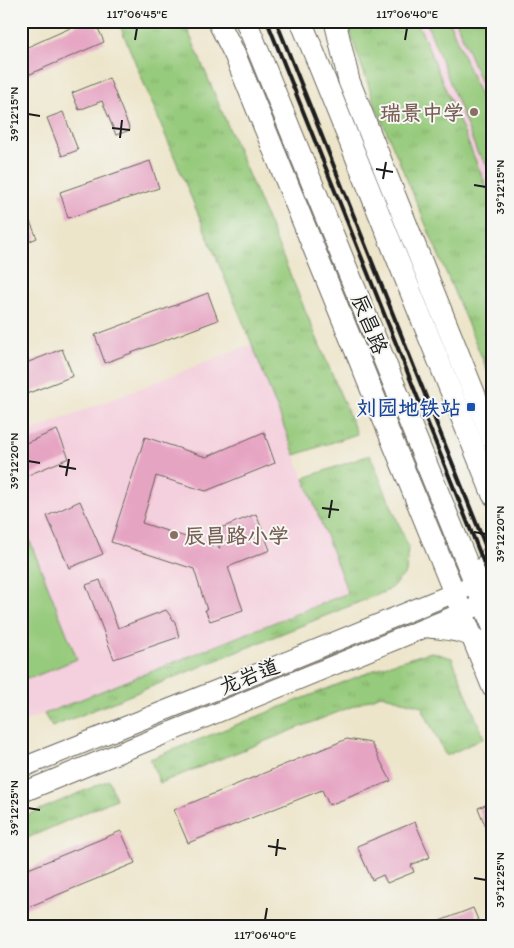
<svg xmlns="http://www.w3.org/2000/svg" width="514" height="948" viewBox="0 0 514 948" font-family="Itim,'LXGW WenKai TC',sans-serif">
	<defs>
		<pattern id="grass-tufts" width="24" height="20" patternUnits="userSpaceOnUse" patternTransform="scale(1.25)"><rect width="24" height="20" fill="#96ca7b"/><path d="M3 7l-1-3M5 7V3M7 7l1-3M15 17l-1-3M17 17v-4M19 17l1-3" fill="none" stroke="#81ad6a"/></pattern>
	</defs>
	<rect width="100%" height="100%" fill="#f6f6f2"/>
	<filter id="ink" filterUnits="userSpaceOnUse"><feTurbulence type="fractalNoise" baseFrequency=".02" numOctaves="2"/><feDisplacementMap in="SourceGraphic" scale="10" xChannelSelector="R" yChannelSelector="G"/><feConvolveMatrix kernelMatrix="1 2 1 2 8 2 1 2 1" color-interpolation-filters="sRGB"/></filter>
	<filter id="wash" filterUnits="userSpaceOnUse"><feTurbulence type="fractalNoise" baseFrequency=".0096" numOctaves="4" result="noise"/><feDisplacementMap in="SourceGraphic" scale="20" xChannelSelector="R" yChannelSelector="G"/><feGaussianBlur stdDeviation="1.12" result="paint"/><feColorMatrix in="noise" values="0 0 0 0 0 0 0 0 0 0 0 0 0 0 0 0 0 1.4 0 .05"/><feComposite in="paint" operator="in"/></filter>
	<g filter="url(#wash)">
		<rect width="100%" height="100%" fill="#ede5ca"/>
		<g fill="#f4cfdd">
			<path d="M 417,21 L 493,21 L 493,202 Z"/>
			<path d="M 252,344 L 348,593 L 21,723 L 21,435 Z"/>
		</g>
		<g fill="url(#grass-tufts)" stroke="#59734c">
			<path d="M 118,21 L 184,21 L 357,434 L 295,455 L 252,344 Z"/>
			<path d="M 346,21 L 417,21 L 493,202 L 493,384 L 375,104 Z"/>
			<path d="M 370,455 L 408,546 L 406,573 L 389,590 L 52,727 L 44,714 L 348,593 L 304,478 Z"/>
			<path d="M 431,652 L 452,658 L 484,738 L 446,756 L 421,706 L 381,695 L 160,783 L 150,759 L 387,665 Z"/>
			<path d="M 109,780 L 116,799 L 21,841 L 21,818 Z"/>
		</g>
		<g fill="#96ca7b" stroke="#59734c">
			<path d="M 426,21 L 449,21 L 493,128 L 493,173 L 477,152 Z"/>
			<path d="M 456,21 L 493,21 L 493,113 Z"/>
			<path d="M 21,519 L 77,659 L 31,678 L 21,677 Z"/>
		</g>
		<g id="blocks">
			<g fill="#e6a4c3">
				<path d="M 86,21 L 95,21 L 104,42 L 21,78 L 21,50 Z"/>
				<path d="M 109,78 L 130,130 L 116,135 L 102,101 L 79,110 L 72,93 Z"/>
				<path d="M 63,112 L 78,150 L 62,156 L 47,118 Z"/>
				<path d="M 150,161 L 159,188 L 68,218 L 60,192 Z"/>
				<path d="M 21,200 L 37,238 L 21,245 Z"/>
				<path d="M 208,293 L 218,320 L 105,363 L 95,335 Z"/>
				<path d="M 62,349 L 73,376 L 21,396 L 21,365 Z"/>
				<path d="M 57,430 L 69,458 L 21,478 L 21,445 Z"/>
				<path d="M 264,432 L 275,463 L 206,491 L 156,476 L 142,523 L 220,548 L 213,531 L 256,514 L 270,550 L 228,567 L 243,610 L 210,621 L 205,610 L 207,610 L 194,569 L 111,542 L 145,437 L 206,457 Z"/>
				<path d="M 80,501 L 103,554 L 69,568 L 47,516 Z"/>
				<path d="M 100,580 L 118,628 L 166,610 L 175,622 L 179,637 L 114,659 L 86,585 Z"/>
				<path d="M 347,739 L 371,743 L 391,781 L 329,805 L 322,790 L 188,843 L 174,810 Z"/>
				<path d="M 493,802 L 493,842 L 492,842 L 478,808 Z"/>
				<path d="M 415,822 L 430,857 L 411,865 L 414,872 L 387,883 L 383,875 L 372,880 L 357,846 Z"/>
				<path d="M 121,831 L 135,863 L 21,910 L 21,872 Z"/>
				<path d="M 473,908 L 481,927 L 428,927 L 427,926 Z"/>
			</g>
		</g>
	</g>
	<g filter="url(#ink)">
		<use href="#blocks" fill-opacity="0" stroke="#656259" stroke-width="1"/>
		<g fill="none" stroke-linecap="round" stroke-linejoin="round">
			<defs>
				<g id="secondary">
					<path d="M 470,587 L 478,577 L 493,552"/>
					<path d="M 429,628 C 452,630 474,634 493,648"/>
					<path d="M 21,768 L 229,685 L 493,577"/>
					<path d="M 21,793 L 493,600"/>
				</g>
				<g id="primary">
					<path d="M 218,21 L 235,55 L 493,688"/>
					<path d="M 246,21 L 493,627"/>
					<path d="M 301,21 L 493,495"/>
					<path d="M 335,21 L 349,81 L 493,440"/>
				</g>
			</defs>
			<use href="#secondary" stroke="#656259" stroke-width="21"/>
			<use href="#primary" stroke="#656259" stroke-width="23"/>
			<use href="#secondary" stroke="#fff" stroke-width="19"/>
			<use href="#primary" stroke="#fff" stroke-width="21"/>
			<g stroke="#1c1c1c" stroke-width="4">
				<path d="M 267,21 L 493,586"/>
				<path d="M 276,21 L 493,565"/>
			</g>
		</g>
	</g>
	<path fill="none" stroke="#1c1c1c" stroke-width="2" d="M 135,40 L 137,28M 405,40 L 407,28M 28,114 L 40,116M 112,128 L 130,130M 120,138 L 122,120M 376,169 L 393,172M 383,179 L 386,162M 474,185 L 486,187M 28,461 L 40,463M 59,466 L 76,469M 66,476 L 69,459M 322,508 L 339,510M 329,518 L 332,500M 474,532 L 486,534M 28,808 L 40,810M 268,846 L 286,849M 276,856 L 278,839M 474,878 L 486,880M 265,920 L 267,908"/>
	<g fill="#8d6e63" stroke="#f6f6f2" stroke-width="2">
		<circle cx="474" cy="112" r="5"/>
		<circle cx="174" cy="535" r="5"/>
	</g>
	<rect fill="#1a4fb4" stroke="#f6f6f2" stroke-width="2" x="466" y="402" width="10" height="10" rx="2.5"/>
	<g text-anchor="middle" dominant-baseline="central" stroke-width="4" stroke-linejoin="round" paint-order="stroke">
		<g font-size="21" font-weight="bold" fill="#785e54" stroke="#f6f6f2" text-anchor="end">
			<text x="464" y="112">瑞景中学</text>
			<text x="184" y="535" text-anchor="start">辰昌路小学</text>
		</g>
		<g font-size="21" fill="#1c1c1c" stroke="#f6f6f2">
			<text transform="translate(370 324) rotate(68)">辰昌路</text>
			<text transform="translate(249 676) rotate(-22)">龙岩道</text>
		</g>
		<g font-size="21" font-weight="bold" fill="#164399" stroke="#f6f6f2" text-anchor="end">
			<text x="461" y="407">刘园地铁站</text>
		</g>
	</g>
	<rect width="514" height="948" fill="none" stroke="#f6f6f2" stroke-width="55"/>
	<rect x="28" y="28" width="458" height="892" fill="none" stroke="#1c1c1c" stroke-width="2"/>
	<g font-size="12" text-anchor="middle" fill="#1c1c1c">
		<text x="137" y="18">117°06'45"E</text>
		<text x="407" y="18">117°06'40"E</text>
		<text transform="translate(14 114) rotate(-90)" y="4">39°12'15"N</text>
		<text transform="translate(500 187) rotate(-90)" y="4">39°12'15"N</text>
		<text transform="translate(14 461) rotate(-90)" y="4">39°12'20"N</text>
		<text transform="translate(500 534) rotate(-90)" y="4">39°12'20"N</text>
		<text transform="translate(14 808) rotate(-90)" y="4">39°12'25"N</text>
		<text transform="translate(500 880) rotate(-90)" y="4">39°12'25"N</text>
		<text x="265" y="939">117°06'40"E</text>
	</g>
</svg>
